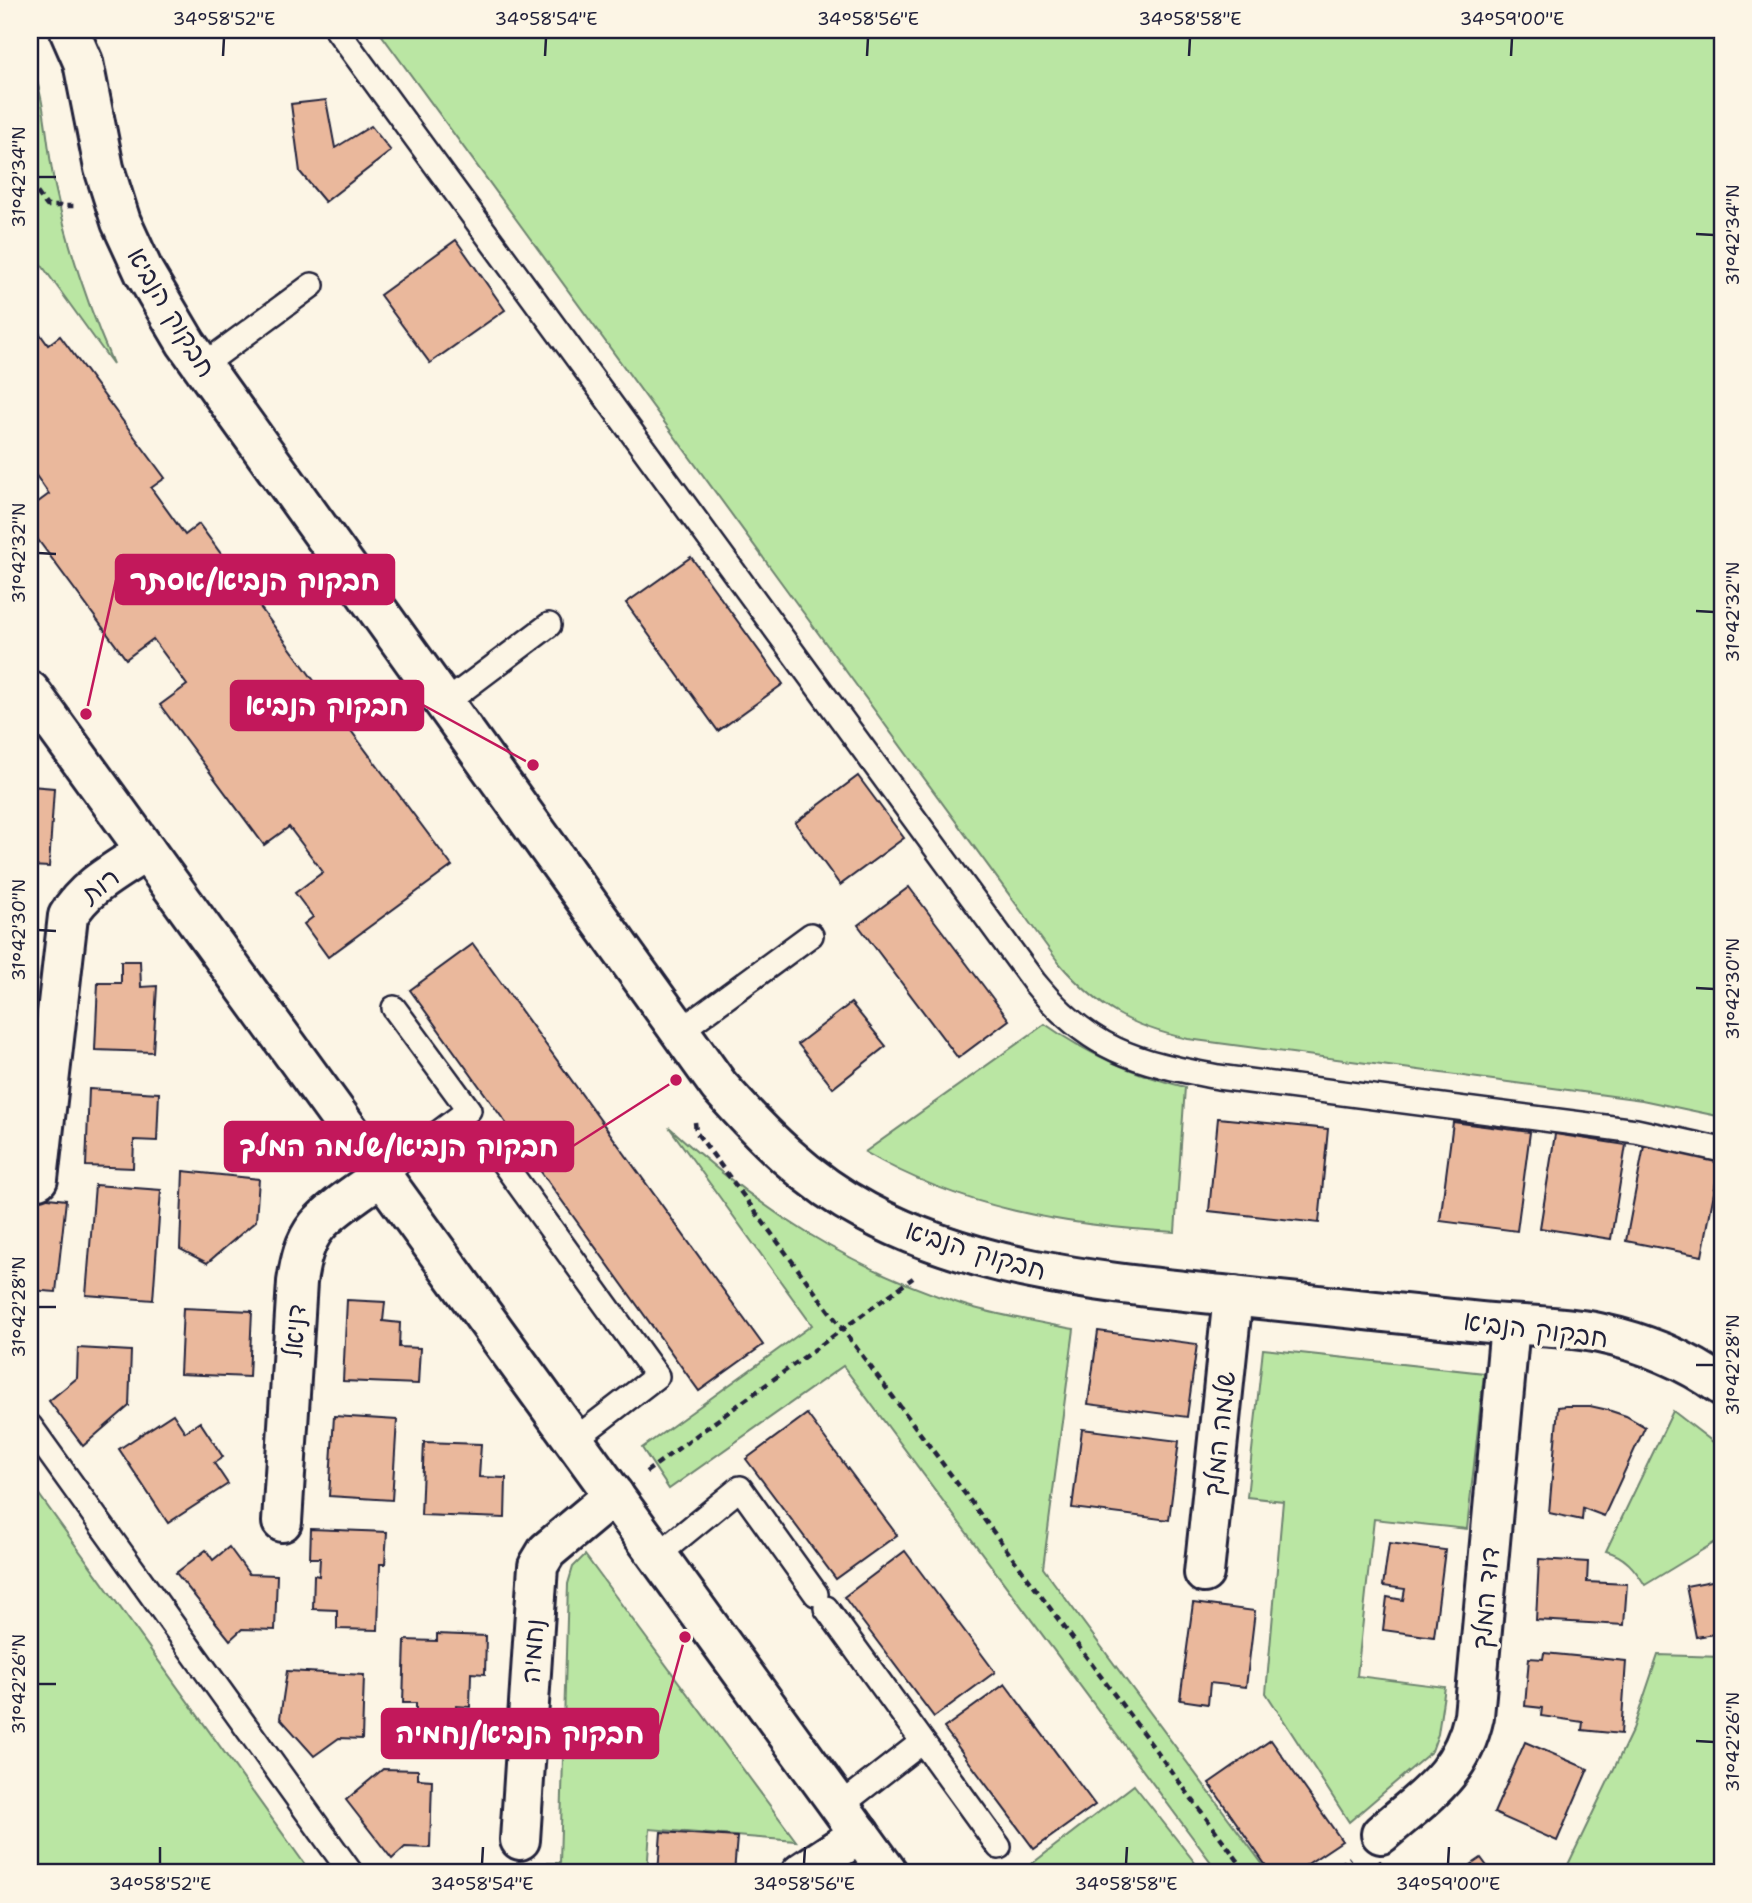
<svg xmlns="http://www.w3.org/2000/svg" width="1752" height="1903" viewBox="0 0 1752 1903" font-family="'Shantell Sans','Playpen Sans Hebrew',sans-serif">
	<rect width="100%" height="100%" fill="#fcf5e5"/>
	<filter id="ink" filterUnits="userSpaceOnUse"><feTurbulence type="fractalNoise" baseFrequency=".0143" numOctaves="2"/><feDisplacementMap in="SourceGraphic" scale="14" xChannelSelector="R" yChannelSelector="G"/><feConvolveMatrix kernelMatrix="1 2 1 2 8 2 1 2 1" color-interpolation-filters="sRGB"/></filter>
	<g filter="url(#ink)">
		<g fill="#bae6a3" stroke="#6e846f" stroke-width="2">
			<path d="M 378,30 L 1722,30 L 1722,1117 L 1642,1100 L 1188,1039 C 1130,1026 1098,1008 1059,963 Z"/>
			<path d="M 30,61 C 47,101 46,148 56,191 C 69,251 89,308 113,364 L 30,249 Z"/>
			<path d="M 1045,1024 C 1087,1054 1135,1075 1185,1087 L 1175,1232 C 1066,1226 960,1208 865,1152 Z"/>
			<path d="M 669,1127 C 757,1208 849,1268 964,1305 C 1000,1316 1037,1322 1074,1329 L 1043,1568 L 1269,1873 L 1219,1873 L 843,1366 L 669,1489 L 642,1448 L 812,1325 Z"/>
			<path d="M 1263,1349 L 1484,1373 L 1467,1529 L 1374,1519 L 1357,1676 L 1445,1687 L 1438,1734 L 1432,1751 L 1349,1822 L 1266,1693 L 1283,1501 L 1247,1497 Z"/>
			<path d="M 1673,1411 L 1722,1449 L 1722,1538 L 1645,1585 C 1635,1569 1625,1556 1606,1551 Z"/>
			<path d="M 30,1482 L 311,1873 L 30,1873 Z"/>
			<path d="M 585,1555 L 796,1841 L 650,1829 L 647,1873 L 536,1873 L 536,1863 L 560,1863 L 568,1584 L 573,1567 Z"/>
			<path d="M 1658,1655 L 1722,1657 L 1722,1873 L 1564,1873 L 1633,1729 Z"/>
			<path d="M 1134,1785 L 1203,1873 L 1020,1873 Z"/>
		</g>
		<g fill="#eab89c" stroke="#22223b" stroke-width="2">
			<path d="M 326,100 L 335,148 L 371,126 L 391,151 L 325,202 L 300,172 L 291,104 Z"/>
			<path d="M 456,240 L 505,310 L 430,363 L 380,295 Z"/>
			<path d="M 30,320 L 48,345 L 60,336 L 165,478 L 151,488 L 185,535 L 199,524 L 326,697 L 313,707 L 323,723 L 337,712 L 452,866 L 328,957 L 304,924 L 313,917 L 295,893 L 323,872 L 289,827 L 264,845 L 160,705 L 187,685 L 153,639 L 126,659 L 30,529 L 30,508 L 49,494 L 30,467 Z"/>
			<path d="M 691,557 L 783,684 L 718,731 L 626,603 Z"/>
			<path d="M 30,751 L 33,751 L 31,786 L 54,788 L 49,867 L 30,866 Z"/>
			<path d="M 858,776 L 904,838 L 840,885 L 795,823 Z"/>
			<path d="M 909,887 L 1009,1020 L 958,1058 L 858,925 Z"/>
			<path d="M 473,944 L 763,1345 L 699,1391 L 410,990 Z"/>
			<path d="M 121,961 L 140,961 L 141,987 L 157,986 L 153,1052 L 95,1050 L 98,983 L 121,983 Z"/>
			<path d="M 851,1003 L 886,1046 L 833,1088 L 798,1044 Z"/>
			<path d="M 89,1089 L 159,1093 L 157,1141 L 134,1140 L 133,1168 L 86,1166 Z"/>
			<path d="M 1218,1118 L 1328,1129 L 1319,1223 L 1209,1211 Z"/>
			<path d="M 1453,1122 L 1530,1132 L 1517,1231 L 1440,1221 Z"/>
			<path d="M 1555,1134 L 1626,1145 L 1611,1239 L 1540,1228 Z"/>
			<path d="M 1644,1146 L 1720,1161 L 1702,1256 L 1626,1241 Z"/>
			<path d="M 183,1171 L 259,1179 L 256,1221 L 207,1263 L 180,1249 Z"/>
			<path d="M 95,1185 L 161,1190 L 153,1300 L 86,1295 Z"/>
			<path d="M 30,1196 L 66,1200 L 56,1292 L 30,1290 Z"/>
			<path d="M 347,1300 L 385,1302 L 383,1321 L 400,1323 L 399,1347 L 420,1348 L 418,1384 L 343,1381 Z"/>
			<path d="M 183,1308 L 252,1311 L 249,1377 L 180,1374 Z"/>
			<path d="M 1098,1331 L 1197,1344 L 1187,1417 L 1088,1404 Z"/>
			<path d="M 78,1348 L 131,1351 L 129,1406 L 83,1446 L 49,1401 L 77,1378 Z"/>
			<path d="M 1566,1406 L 1590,1406 L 1608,1410 L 1626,1416 L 1645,1427 L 1604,1516 L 1583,1508 L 1582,1520 L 1549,1513 L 1558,1407 Z"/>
			<path d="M 173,1414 L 185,1432 L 200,1422 L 223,1457 L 214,1463 L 228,1484 L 168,1523 L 119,1449 Z"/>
			<path d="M 807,1414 L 897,1535 L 836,1579 L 746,1459 Z"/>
			<path d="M 334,1416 L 397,1420 L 392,1500 L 329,1496 Z"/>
			<path d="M 1082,1429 L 1179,1441 L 1169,1520 L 1072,1508 Z"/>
			<path d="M 424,1442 L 481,1444 L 479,1477 L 506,1478 L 505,1518 L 421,1515 Z"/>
			<path d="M 311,1529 L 387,1532 L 385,1564 L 380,1564 L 378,1630 L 337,1629 L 337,1610 L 313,1609 L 314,1575 L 319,1576 L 320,1558 L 310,1558 Z"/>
			<path d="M 1389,1543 L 1445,1550 L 1434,1637 L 1383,1630 L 1387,1597 L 1403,1600 L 1405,1589 L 1383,1586 Z"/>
			<path d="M 229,1547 L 249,1574 L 277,1575 L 275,1630 L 242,1629 L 230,1640 L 176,1573 L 206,1550 L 213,1560 Z"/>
			<path d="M 905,1551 L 995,1672 L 934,1717 L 844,1597 Z"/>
			<path d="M 1539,1559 L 1588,1562 L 1587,1582 L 1627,1584 L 1624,1625 L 1536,1620 Z"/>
			<path d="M 1722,1579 L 1722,1644 L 1720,1633 L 1696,1637 L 1686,1586 Z"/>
			<path d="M 1193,1603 L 1255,1611 L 1246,1687 L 1210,1683 L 1208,1704 L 1180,1700 Z"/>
			<path d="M 437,1634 L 486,1636 L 485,1674 L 471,1673 L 470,1707 L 456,1706 L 455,1719 L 416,1718 L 416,1703 L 403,1703 L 405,1640 L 437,1641 Z"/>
			<path d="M 1544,1653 L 1626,1661 L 1621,1734 L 1582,1730 L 1583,1722 L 1541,1716 L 1542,1708 L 1525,1706 L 1529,1658 L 1543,1659 Z"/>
			<path d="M 287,1671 L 364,1675 L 362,1739 L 339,1738 L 314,1756 L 280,1718 Z"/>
			<path d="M 1005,1684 L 1095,1805 L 1034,1849 L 944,1728 Z"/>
			<path d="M 1271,1740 L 1342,1841 L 1294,1873 L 1271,1873 L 1209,1783 Z"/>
			<path d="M 1525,1742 L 1588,1769 L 1557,1841 L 1494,1813 Z"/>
			<path d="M 383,1769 L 418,1770 L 418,1779 L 432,1780 L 430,1848 L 405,1847 L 392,1859 L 346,1800 Z"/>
			<path d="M 661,1832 L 737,1837 L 734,1873 L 658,1873 Z"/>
			<path d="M 1481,1858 L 1492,1873 L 1459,1873 Z"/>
			<path d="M 1380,1861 L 1390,1873 L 1364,1873 Z"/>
		</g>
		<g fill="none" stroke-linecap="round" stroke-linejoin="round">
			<defs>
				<g id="lane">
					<path d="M 337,30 L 1034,982 C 1089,1050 1135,1062 1218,1077 L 1636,1131 L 1722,1150"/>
					<path d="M 202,366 L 312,285"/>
					<path d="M 444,704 L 549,625"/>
					<path d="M 680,1031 L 811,935"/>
					<path d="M 489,1143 L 657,1376 L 574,1440"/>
					<path d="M 382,1175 L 469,1110 L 394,1008"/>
					<path d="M 30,1426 L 351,1873"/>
					<path d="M 658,1555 L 740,1488 L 816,1594"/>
					<path d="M 826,1608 L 999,1847"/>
					<path d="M 840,1806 L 922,1742"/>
				</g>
				<g id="street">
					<path d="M 69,30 L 83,62 L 104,168 L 121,222 L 144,272 L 186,343 L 719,1086 C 762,1135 807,1181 866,1212 C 976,1271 1100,1282 1222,1295 C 1308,1304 1394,1313 1480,1322 C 1519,1326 1560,1325 1599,1333 C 1642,1342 1687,1360 1722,1386"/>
					<path d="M 30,691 L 888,1873"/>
					<path d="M 38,1179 L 68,916 C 85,886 118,870 146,851"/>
					<path d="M 282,1522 L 297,1282 C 300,1262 304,1242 317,1226 C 331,1209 363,1189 382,1175"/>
					<path d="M 1204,1573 L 1233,1296"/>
					<path d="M 1381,1834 C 1424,1796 1461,1776 1474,1716 L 1510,1325"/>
					<path d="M 520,1840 L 538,1566 L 547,1551 L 614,1495"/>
					<path d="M 801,1873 L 860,1834"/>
				</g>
			</defs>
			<use href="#lane" stroke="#22223b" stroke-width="28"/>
			<use href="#street" stroke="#22223b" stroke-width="44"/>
			<g stroke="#22223b" stroke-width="4.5" stroke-dasharray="7 5" stroke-linecap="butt">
				<path d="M 30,183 L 47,206 L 76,206"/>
				<path d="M 695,1122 L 696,1132 L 1247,1873"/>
				<path d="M 646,1472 L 913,1278"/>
				<path d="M 1330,1873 L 1350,1858"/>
			</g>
			<use href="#lane" stroke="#fcf5e5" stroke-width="23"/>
			<use href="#street" stroke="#fcf5e5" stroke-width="38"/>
		</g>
	</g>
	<path fill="none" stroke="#22223b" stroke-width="2.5" d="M 223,56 L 224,38M 545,56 L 546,38M 867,56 L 868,38M 1189,56 L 1190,38M 1511,56 L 1512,38M 38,177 L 56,177M 1696,234 L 1714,235M 38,553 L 56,554M 1696,611 L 1714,612M 38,930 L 56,931M 1696,988 L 1714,989M 38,1307 L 56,1307M 1696,1365 L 1714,1365M 38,1684 L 56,1684M 1696,1741 L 1714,1742M 160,1864 L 160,1847M 482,1864 L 483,1847M 804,1864 L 805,1847M 1126,1864 L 1127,1847M 1448,1864 L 1449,1847"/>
	<g text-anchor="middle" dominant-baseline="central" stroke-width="7" stroke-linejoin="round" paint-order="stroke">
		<g font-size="26" fill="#22223b" stroke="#fcf5e5">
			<text transform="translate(172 312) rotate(59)">חבקוק הנביא</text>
			<text transform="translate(100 885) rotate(-38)">רות</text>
			<text transform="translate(976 1250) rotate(17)">חבקוק הנביא</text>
			<text transform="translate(1536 1329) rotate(7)">חבקוק הנביא</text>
			<text transform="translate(294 1331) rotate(-86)">דניאל</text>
			<text transform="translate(1219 1434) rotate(-84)">שלמה המלך</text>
			<text transform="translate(1485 1598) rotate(-85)">דוד המלך</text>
			<text transform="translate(532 1651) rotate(-86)">נחמיה</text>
		</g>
	</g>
	<path fill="none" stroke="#c2185b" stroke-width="2.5" d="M86 714L116 580M533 765L423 705M676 1080L573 1146M685 1637L658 1734"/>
	<g fill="#c2185b" stroke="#fcf5e5" stroke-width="2.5">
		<circle cx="86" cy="714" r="7"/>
		<circle cx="533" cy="765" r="7"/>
		<circle cx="676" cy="1080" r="7"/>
		<circle cx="685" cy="1637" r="7"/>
	</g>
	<g fill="#c2185b" stroke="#c2185b" stroke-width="2.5">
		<rect x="116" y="555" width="278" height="49" rx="7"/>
		<rect x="231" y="681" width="192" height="49" rx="7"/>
		<rect x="225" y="1122" width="348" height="49" rx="7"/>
		<rect x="382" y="1709" width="276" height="49" rx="7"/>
	</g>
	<g font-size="28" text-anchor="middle" font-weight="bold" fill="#fff">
		<text x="255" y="590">חבקוק הנביא/אסתר</text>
		<text x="327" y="715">חבקוק הנביא</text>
		<text x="399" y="1156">חבקוק הנביא/שלמה המלך</text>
		<text x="520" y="1743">חבקוק הנביא/נחמיה</text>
	</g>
	<rect width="1752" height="1903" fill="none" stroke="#fcf5e5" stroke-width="77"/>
	<rect x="38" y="38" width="1676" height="1826" fill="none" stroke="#22223b" stroke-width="2.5"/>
	<g font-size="18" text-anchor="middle" fill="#22223b">
		<text x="224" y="25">34°58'52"E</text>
		<text x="546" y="25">34°58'54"E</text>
		<text x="868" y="25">34°58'56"E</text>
		<text x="1190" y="25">34°58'58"E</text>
		<text x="1512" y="25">34°59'00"E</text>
		<text transform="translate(19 177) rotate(-90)" y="6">31°42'34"N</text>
		<text transform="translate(1733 235) rotate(-90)" y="6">31°42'34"N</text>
		<text transform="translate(19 553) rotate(-90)" y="6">31°42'32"N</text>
		<text transform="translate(1733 612) rotate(-90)" y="6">31°42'32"N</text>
		<text transform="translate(19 930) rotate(-90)" y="6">31°42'30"N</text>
		<text transform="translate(1733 989) rotate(-90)" y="6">31°42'30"N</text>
		<text transform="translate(19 1307) rotate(-90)" y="6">31°42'28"N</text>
		<text transform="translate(1733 1365) rotate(-90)" y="6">31°42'28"N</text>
		<text transform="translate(19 1684) rotate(-90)" y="6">31°42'26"N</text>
		<text transform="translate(1733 1742) rotate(-90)" y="6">31°42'26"N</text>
		<text x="160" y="1890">34°58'52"E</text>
		<text x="482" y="1890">34°58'54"E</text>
		<text x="804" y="1890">34°58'56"E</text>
		<text x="1126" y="1890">34°58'58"E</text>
		<text x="1448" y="1890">34°59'00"E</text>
	</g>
</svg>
